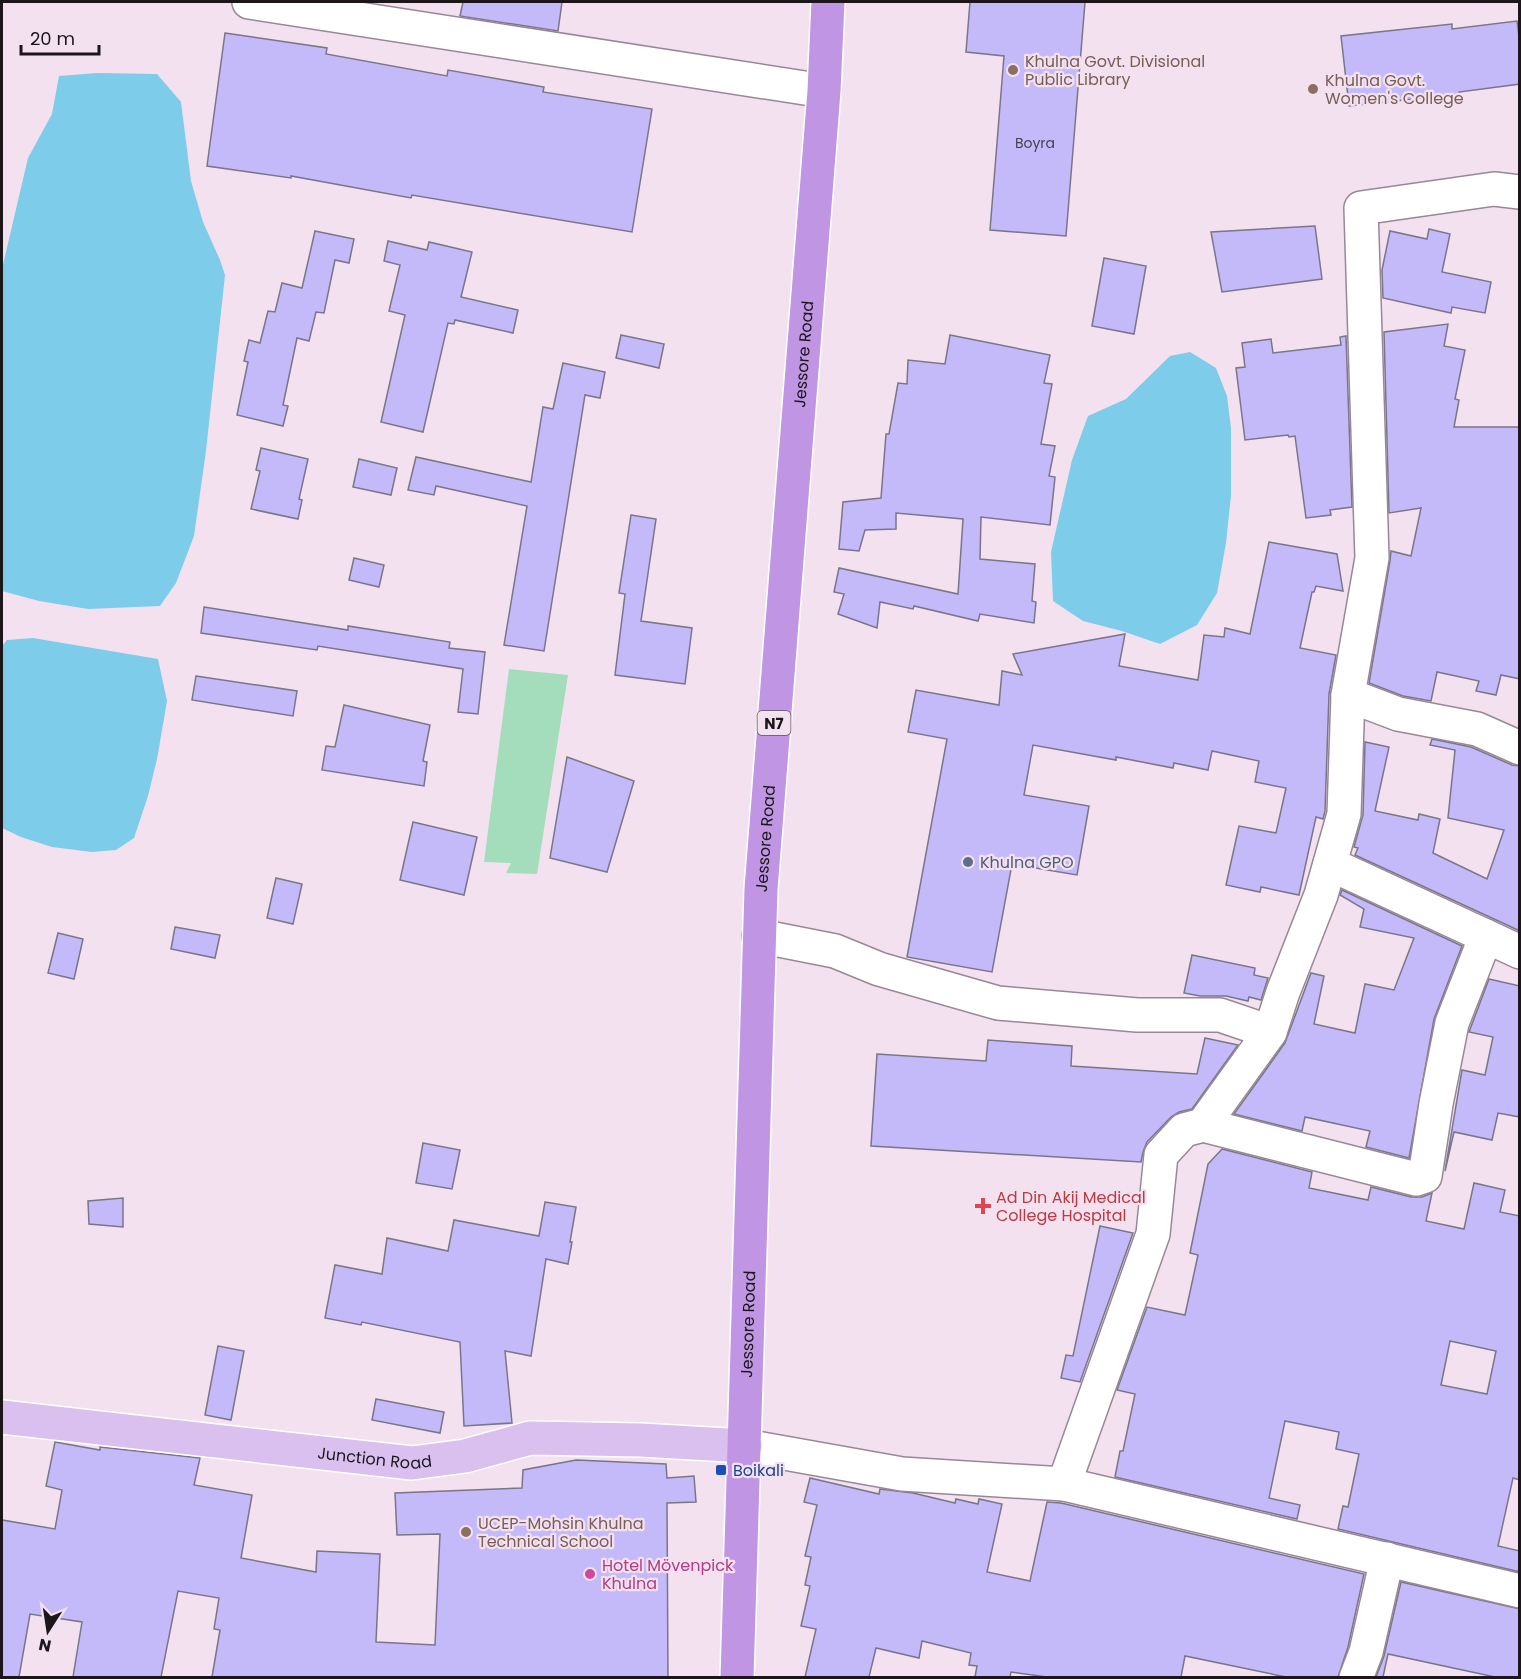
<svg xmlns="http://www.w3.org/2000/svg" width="1521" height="1679" viewBox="0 0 1521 1679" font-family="Poppins,sans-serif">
	<rect width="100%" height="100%" fill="#f3e1f0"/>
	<path fill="#a3ddbc" d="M 509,669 L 568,675 L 537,874 L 506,873 L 511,863 L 484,862 Z"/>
	<g fill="#7dcce9">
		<path d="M 97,73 L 157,74 L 181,102 L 191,181 L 203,222 L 220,260 L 225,275 L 206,451 L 194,536 L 176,583 L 160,606 L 88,609 L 39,601 L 2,591 L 2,269 L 28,158 L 52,114 L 59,76 Z"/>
		<path d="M 1190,352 L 1216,368 L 1227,396 L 1231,428 L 1231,495 L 1226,543 L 1217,593 L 1197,625 L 1160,644 L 1122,631 L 1083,621 L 1053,601 L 1051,552 L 1072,460 L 1088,416 L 1126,399 L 1170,356 Z"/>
		<path d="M 33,638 L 158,659 L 167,701 L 157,759 L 148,796 L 134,838 L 116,850 L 92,852 L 52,847 L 21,837 L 2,828 L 2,646 L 7,640 Z"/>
	</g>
	<g fill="#c5baf9" stroke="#787688" stroke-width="1.5" fill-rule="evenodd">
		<path d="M 463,2 L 562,2 L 558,31 L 460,16 Z"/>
		<path d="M 970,2 L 1085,2 L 1066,236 L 990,230 L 1004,56 L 966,52 Z"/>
		<path d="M 1517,21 L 1520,44 L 1520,84 L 1459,92 L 1460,94 L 1349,106 L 1341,36 L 1452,24 L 1452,29 Z"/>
		<path d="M 225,33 L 327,48 L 326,54 L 447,76 L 448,70 L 544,87 L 543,92 L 652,109 L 632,232 L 412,195 L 411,198 L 291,176 L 291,178 L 207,166 Z"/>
		<path d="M 1315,226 L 1322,279 L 1222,292 L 1211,232 Z"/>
		<path d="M 1429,229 L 1450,234 L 1442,272 L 1491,282 L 1485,313 L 1452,307 L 1451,313 L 1383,298 L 1382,270 L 1390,231 L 1427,239 Z"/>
		<path d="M 315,231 L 354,239 L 349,263 L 335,260 L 324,313 L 316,312 L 309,341 L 297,338 L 283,405 L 288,406 L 283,426 L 237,415 L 248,362 L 244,361 L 249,340 L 260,343 L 268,311 L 275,312 L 282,283 L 302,288 Z"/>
		<path d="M 388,241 L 427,250 L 429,242 L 472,252 L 461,297 L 518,310 L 513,333 L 455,320 L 454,324 L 448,323 L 423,432 L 381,422 L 405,315 L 389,311 L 400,265 L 384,261 Z"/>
		<path d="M 1104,258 L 1146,266 L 1134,334 L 1092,326 Z"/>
		<path d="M 1448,324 L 1444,346 L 1465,350 L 1455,399 L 1459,400 L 1454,427 L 1520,427 L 1520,679 L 1501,675 L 1496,695 L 1476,691 L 1479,681 L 1437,672 L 1431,701 L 1403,696 L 1369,683 L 1390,561 L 1391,551 L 1411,556 L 1421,508 L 1389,513 L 1384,332 Z"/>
		<path d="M 621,335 L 664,344 L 659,368 L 616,358 Z"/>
		<path d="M 950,335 L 1050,355 L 1044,383 L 1052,384 L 1041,444 L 1055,446 L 1049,476 L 1055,477 L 1050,525 L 981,517 L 980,559 L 1035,564 L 1032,601 L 1036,602 L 1034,623 L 980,614 L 978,621 L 914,606 L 913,609 L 880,602 L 877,628 L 838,614 L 844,594 L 834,592 L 839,568 L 958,594 L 963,519 L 896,513 L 896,529 L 865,530 L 859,551 L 839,549 L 843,502 L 881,498 L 886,434 L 889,434 L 898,383 L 907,384 L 908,360 L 945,364 Z"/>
		<path d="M 1346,336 L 1352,507 L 1330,510 L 1331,515 L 1306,518 L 1295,436 L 1289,437 L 1288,435 L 1245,440 L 1236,368 L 1245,367 L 1242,343 L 1271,339 L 1273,353 L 1341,345 L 1340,337 Z"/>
		<path d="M 563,363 L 605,372 L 600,398 L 585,395 L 544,651 L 504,645 L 527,506 L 436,486 L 434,495 L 408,490 L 416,457 L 531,482 L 543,407 L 553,409 Z"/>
		<path d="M 261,448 L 308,459 L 299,499 L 302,500 L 298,519 L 251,509 L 260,471 L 256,470 Z"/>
		<path d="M 359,459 L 397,468 L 391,495 L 353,487 Z"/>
		<path d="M 631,515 L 656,519 L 641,621 L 692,628 L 685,684 L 615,675 L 625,594 L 619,593 Z"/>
		<path d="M 1269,542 L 1337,554 L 1343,591 L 1316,586 L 1314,592 L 1312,592 L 1300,648 L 1336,655 L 1329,694 L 1325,811 L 1323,819 L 1316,817 L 1299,895 L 1261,887 L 1260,892 L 1226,885 L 1239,826 L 1276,833 L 1286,788 L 1255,782 L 1259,761 L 1212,751 L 1208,770 L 1174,763 L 1173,768 L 1116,757 L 1116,760 L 1033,745 L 1024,795 L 1089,806 L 1077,875 L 1012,864 L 992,972 L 907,957 L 947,739 L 908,732 L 916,690 L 999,705 L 1002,671 L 1022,675 L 1013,654 L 1125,634 L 1119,666 L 1198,680 L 1204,635 L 1224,637 L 1225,628 L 1250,634 Z"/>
		<path d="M 354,558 L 384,565 L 379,587 L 349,580 Z"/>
		<path d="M 204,607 L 348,630 L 348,626 L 450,642 L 449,648 L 485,652 L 478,714 L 458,712 L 463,669 L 318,646 L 317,650 L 201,633 Z"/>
		<path d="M 196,676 L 297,691 L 293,716 L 192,700 Z"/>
		<path d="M 344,705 L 430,725 L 423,761 L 427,762 L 424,786 L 322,770 L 326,746 L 335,747 Z"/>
		<path d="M 1432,739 L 1471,747 L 1512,765 L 1520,766 L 1520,931 L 1355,855 L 1358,848 L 1354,847 L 1363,815 L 1365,742 L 1389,747 L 1375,811 L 1418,820 L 1419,814 L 1440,819 L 1433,853 L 1487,879 L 1504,830 L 1448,818 L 1455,750 L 1430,745 Z"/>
		<path d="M 567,757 L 634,781 L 607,872 L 550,858 Z"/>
		<path d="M 413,822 L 477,837 L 464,895 L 400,880 Z"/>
		<path d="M 276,878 L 302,884 L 293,924 L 267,918 Z"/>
		<path d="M 1342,890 L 1462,946 L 1434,1019 L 1409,1158 L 1366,1147 L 1370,1131 L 1305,1117 L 1302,1131 L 1234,1114 L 1285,1043 L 1311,973 L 1324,976 L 1314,1024 L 1355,1033 L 1365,984 L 1394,990 L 1414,938 L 1360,927 L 1364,909 L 1340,895 Z"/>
		<path d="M 175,927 L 220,935 L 215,958 L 171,949 Z"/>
		<path d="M 58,933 L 83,939 L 74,979 L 48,973 Z"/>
		<path d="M 1192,955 L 1255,968 L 1254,975 L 1268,978 L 1261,1000 L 1249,997 L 1248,1001 L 1226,996 L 1200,996 L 1184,993 Z"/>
		<path d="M 1489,979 L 1520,986 L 1520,1117 L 1498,1113 L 1492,1140 L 1454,1132 L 1445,1171 L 1462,1070 L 1485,1075 L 1493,1037 L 1469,1032 Z"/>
		<path d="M 1205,1038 L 1238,1045 L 1192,1109 L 1179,1112 L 1171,1117 L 1147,1142 L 1143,1152 L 1141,1162 L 871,1146 L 877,1054 L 986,1061 L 988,1040 L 1072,1046 L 1071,1066 L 1197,1074 Z"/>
		<path d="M 423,1143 L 460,1150 L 452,1189 L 416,1183 Z"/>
		<path d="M 1222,1149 L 1312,1172 L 1309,1188 L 1368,1200 L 1371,1187 L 1411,1197 L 1422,1197 L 1432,1193 L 1426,1221 L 1464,1229 L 1474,1183 L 1505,1190 L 1500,1212 L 1520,1216 L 1520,1480 L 1513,1478 L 1498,1546 L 1520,1551 L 1520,1572 L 1338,1529 L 1343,1506 L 1348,1507 L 1359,1454 L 1336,1449 L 1339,1432 L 1285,1421 L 1269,1498 L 1300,1505 L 1297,1519 L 1115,1477 L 1120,1451 L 1123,1451 L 1135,1394 L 1117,1390 L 1147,1307 L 1185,1315 L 1198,1255 L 1190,1253 L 1208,1164 ZM 1450,1341 L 1496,1351 L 1487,1394 L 1441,1385 Z"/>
		<path d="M 123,1198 L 123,1227 L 89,1224 L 88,1201 Z"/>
		<path d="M 545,1202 L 576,1207 L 570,1242 L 572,1242 L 568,1264 L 546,1259 L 531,1356 L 505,1351 L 512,1423 L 464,1426 L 460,1342 L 362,1322 L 361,1325 L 325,1318 L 335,1265 L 382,1274 L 387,1238 L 448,1251 L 454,1220 L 539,1236 Z"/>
		<path d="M 1100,1226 L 1133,1233 L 1080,1382 L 1061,1378 L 1066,1355 L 1073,1356 Z"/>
		<path d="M 218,1346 L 244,1351 L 231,1420 L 205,1415 Z"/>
		<path d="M 376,1399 L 444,1412 L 440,1433 L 372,1420 Z"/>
		<path d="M 55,1442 L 100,1450 L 100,1447 L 200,1458 L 194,1485 L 252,1495 L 241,1558 L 316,1572 L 317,1551 L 380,1554 L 376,1642 L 435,1645 L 440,1534 L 397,1535 L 395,1493 L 522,1488 L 523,1470 L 576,1460 L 666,1464 L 667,1478 L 694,1476 L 696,1502 L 667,1503 L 668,1677 L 212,1677 L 220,1630 L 214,1629 L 219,1598 L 178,1591 L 161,1677 L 73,1677 L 82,1622 L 30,1614 L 19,1677 L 2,1677 L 2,1520 L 55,1529 L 62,1490 L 46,1486 Z"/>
		<path d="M 810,1478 L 879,1494 L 880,1489 L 913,1493 L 955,1503 L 956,1499 L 978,1504 L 979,1499 L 1002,1504 L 987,1572 L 1030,1581 L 1047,1502 L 1061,1503 L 1364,1574 L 1348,1647 L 1338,1677 L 1286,1677 L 1185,1656 L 1181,1677 L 1047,1677 L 1011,1672 L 1010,1677 L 975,1677 L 977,1666 L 969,1665 L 971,1653 L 922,1641 L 919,1658 L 876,1648 L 869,1677 L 805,1677 L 816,1629 L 801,1626 L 810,1586 L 805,1585 L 811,1557 L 805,1556 L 817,1505 L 804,1502 Z"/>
		<path d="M 1401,1582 L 1520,1609 L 1520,1677 L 1495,1677 L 1388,1654 L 1383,1677 L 1376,1677 L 1384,1656 Z"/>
	</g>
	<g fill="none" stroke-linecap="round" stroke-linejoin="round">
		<defs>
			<g id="minor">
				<path d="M 249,2 L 824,91"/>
				<path d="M 1348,695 L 1398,714 L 1477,729 L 1520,748"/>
				<path d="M 1330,864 L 1520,952"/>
				<path d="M 759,936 L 835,951 L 879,969 L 998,1003 L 1137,1015 L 1220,1015 L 1270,1032"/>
				<path d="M 1203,1125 L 1416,1179 L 1425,1176 L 1436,1104 L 1452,1023 L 1486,936"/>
				<path d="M 745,1446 L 902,1474 L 1064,1484 L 1520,1591"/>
				<path d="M 1064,1484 L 1153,1234 L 1161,1155 L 1184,1130 L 1203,1125 L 1270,1032 L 1283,992 L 1321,895 L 1344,814 L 1348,695 L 1372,558 L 1361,208 L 1494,189 L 1520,192"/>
				<path d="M 1356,1678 L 1366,1652 L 1387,1559"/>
			</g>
			<g id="major">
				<path id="s1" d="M 2,1417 L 412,1463 L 465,1456 L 530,1438 L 641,1440 L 745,1446"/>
			</g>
			<g id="highway">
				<path id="s2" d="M 737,1678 L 761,889 L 824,91 L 828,2"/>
			</g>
		</defs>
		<use href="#minor" stroke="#988896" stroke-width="36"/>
		<use href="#major" stroke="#fff" stroke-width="36"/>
		<use href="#highway" stroke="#fff" stroke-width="36"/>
		<use href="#minor" stroke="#fff" stroke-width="33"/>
		<use href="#major" stroke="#d9c0ef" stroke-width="33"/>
		<use href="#highway" stroke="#c096e4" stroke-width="33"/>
	</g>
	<g fill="#8d6e63" stroke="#f3e1f0" stroke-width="2">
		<circle cx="1013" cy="70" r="6"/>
		<circle cx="1313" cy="89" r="6"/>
		<circle cx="466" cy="1532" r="6"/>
	</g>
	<circle fill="#5c6f8a" stroke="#f3e1f0" stroke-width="2" cx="968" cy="862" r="6"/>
	<path fill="#e0444e" stroke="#f3e1f0" stroke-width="2" d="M980 1197h6v6h6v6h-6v6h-6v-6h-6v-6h6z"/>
	<rect fill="#1a4fb4" stroke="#f3e1f0" stroke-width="2" x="715" y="1464" width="12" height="12" rx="3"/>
	<circle fill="#d1479c" stroke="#f3e1f0" stroke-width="2" cx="590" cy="1574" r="6"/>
	<g text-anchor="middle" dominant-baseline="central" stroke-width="4.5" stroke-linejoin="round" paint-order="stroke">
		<g font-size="14" fill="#463f52">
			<text x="1035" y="143">Boyra</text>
		</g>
		<rect fill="#f3e1f0" stroke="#5c535b" stroke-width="1.5" x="757.5" y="711" width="33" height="24" rx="4.5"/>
		<g font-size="15" font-weight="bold" fill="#1c161b">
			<text x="774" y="723">N7</text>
		</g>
		<g font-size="16" fill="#785e54" stroke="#f3e1f0" text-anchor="start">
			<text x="1025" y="61">Khulna Govt. Divisional<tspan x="1025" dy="18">Public Library</tspan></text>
			<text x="1325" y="80">Khulna Govt.<tspan x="1325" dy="18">Women's College</tspan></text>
			<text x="478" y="1523">UCEP-Mohsin Khulna<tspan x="478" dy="18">Technical School</tspan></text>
		</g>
		<g font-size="16" fill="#1c161b" stroke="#f3e1f0">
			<text stroke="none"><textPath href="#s2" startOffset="1326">Jessore Road</textPath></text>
			<text stroke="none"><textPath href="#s2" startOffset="840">Jessore Road</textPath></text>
			<text stroke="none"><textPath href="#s2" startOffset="354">Jessore Road</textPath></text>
			<text stroke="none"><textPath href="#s1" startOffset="375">Junction Road</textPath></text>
		</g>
		<g font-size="16" fill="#4e5e75" stroke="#f3e1f0" text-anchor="start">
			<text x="980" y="862">Khulna GPO</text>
		</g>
		<g font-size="16" fill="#be3a42" stroke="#f3e1f0" text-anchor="start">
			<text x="996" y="1197">Ad Din Akij Medical<tspan x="996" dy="18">College Hospital</tspan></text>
		</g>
		<g font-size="16" fill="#164399" stroke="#f3e1f0" text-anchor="start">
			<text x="733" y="1470">Boikali</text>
		</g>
		<g font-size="16" fill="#b23c85" stroke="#f3e1f0" text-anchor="start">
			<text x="602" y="1565">Hotel Mövenpick<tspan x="602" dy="18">Khulna</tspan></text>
		</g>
	</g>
	<rect width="1521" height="1679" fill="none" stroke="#1c161b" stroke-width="6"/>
	<g transform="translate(48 1631) rotate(192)" stroke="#f3e1f0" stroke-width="4.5" paint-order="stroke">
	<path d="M0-4.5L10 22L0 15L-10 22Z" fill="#1c161b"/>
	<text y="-9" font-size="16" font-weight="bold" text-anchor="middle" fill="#1c161b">N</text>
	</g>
	<path d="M21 45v9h78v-9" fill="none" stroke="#1c161b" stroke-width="3"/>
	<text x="30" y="45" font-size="18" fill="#1c161b" stroke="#f3e1f0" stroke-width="4.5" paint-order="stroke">20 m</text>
</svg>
